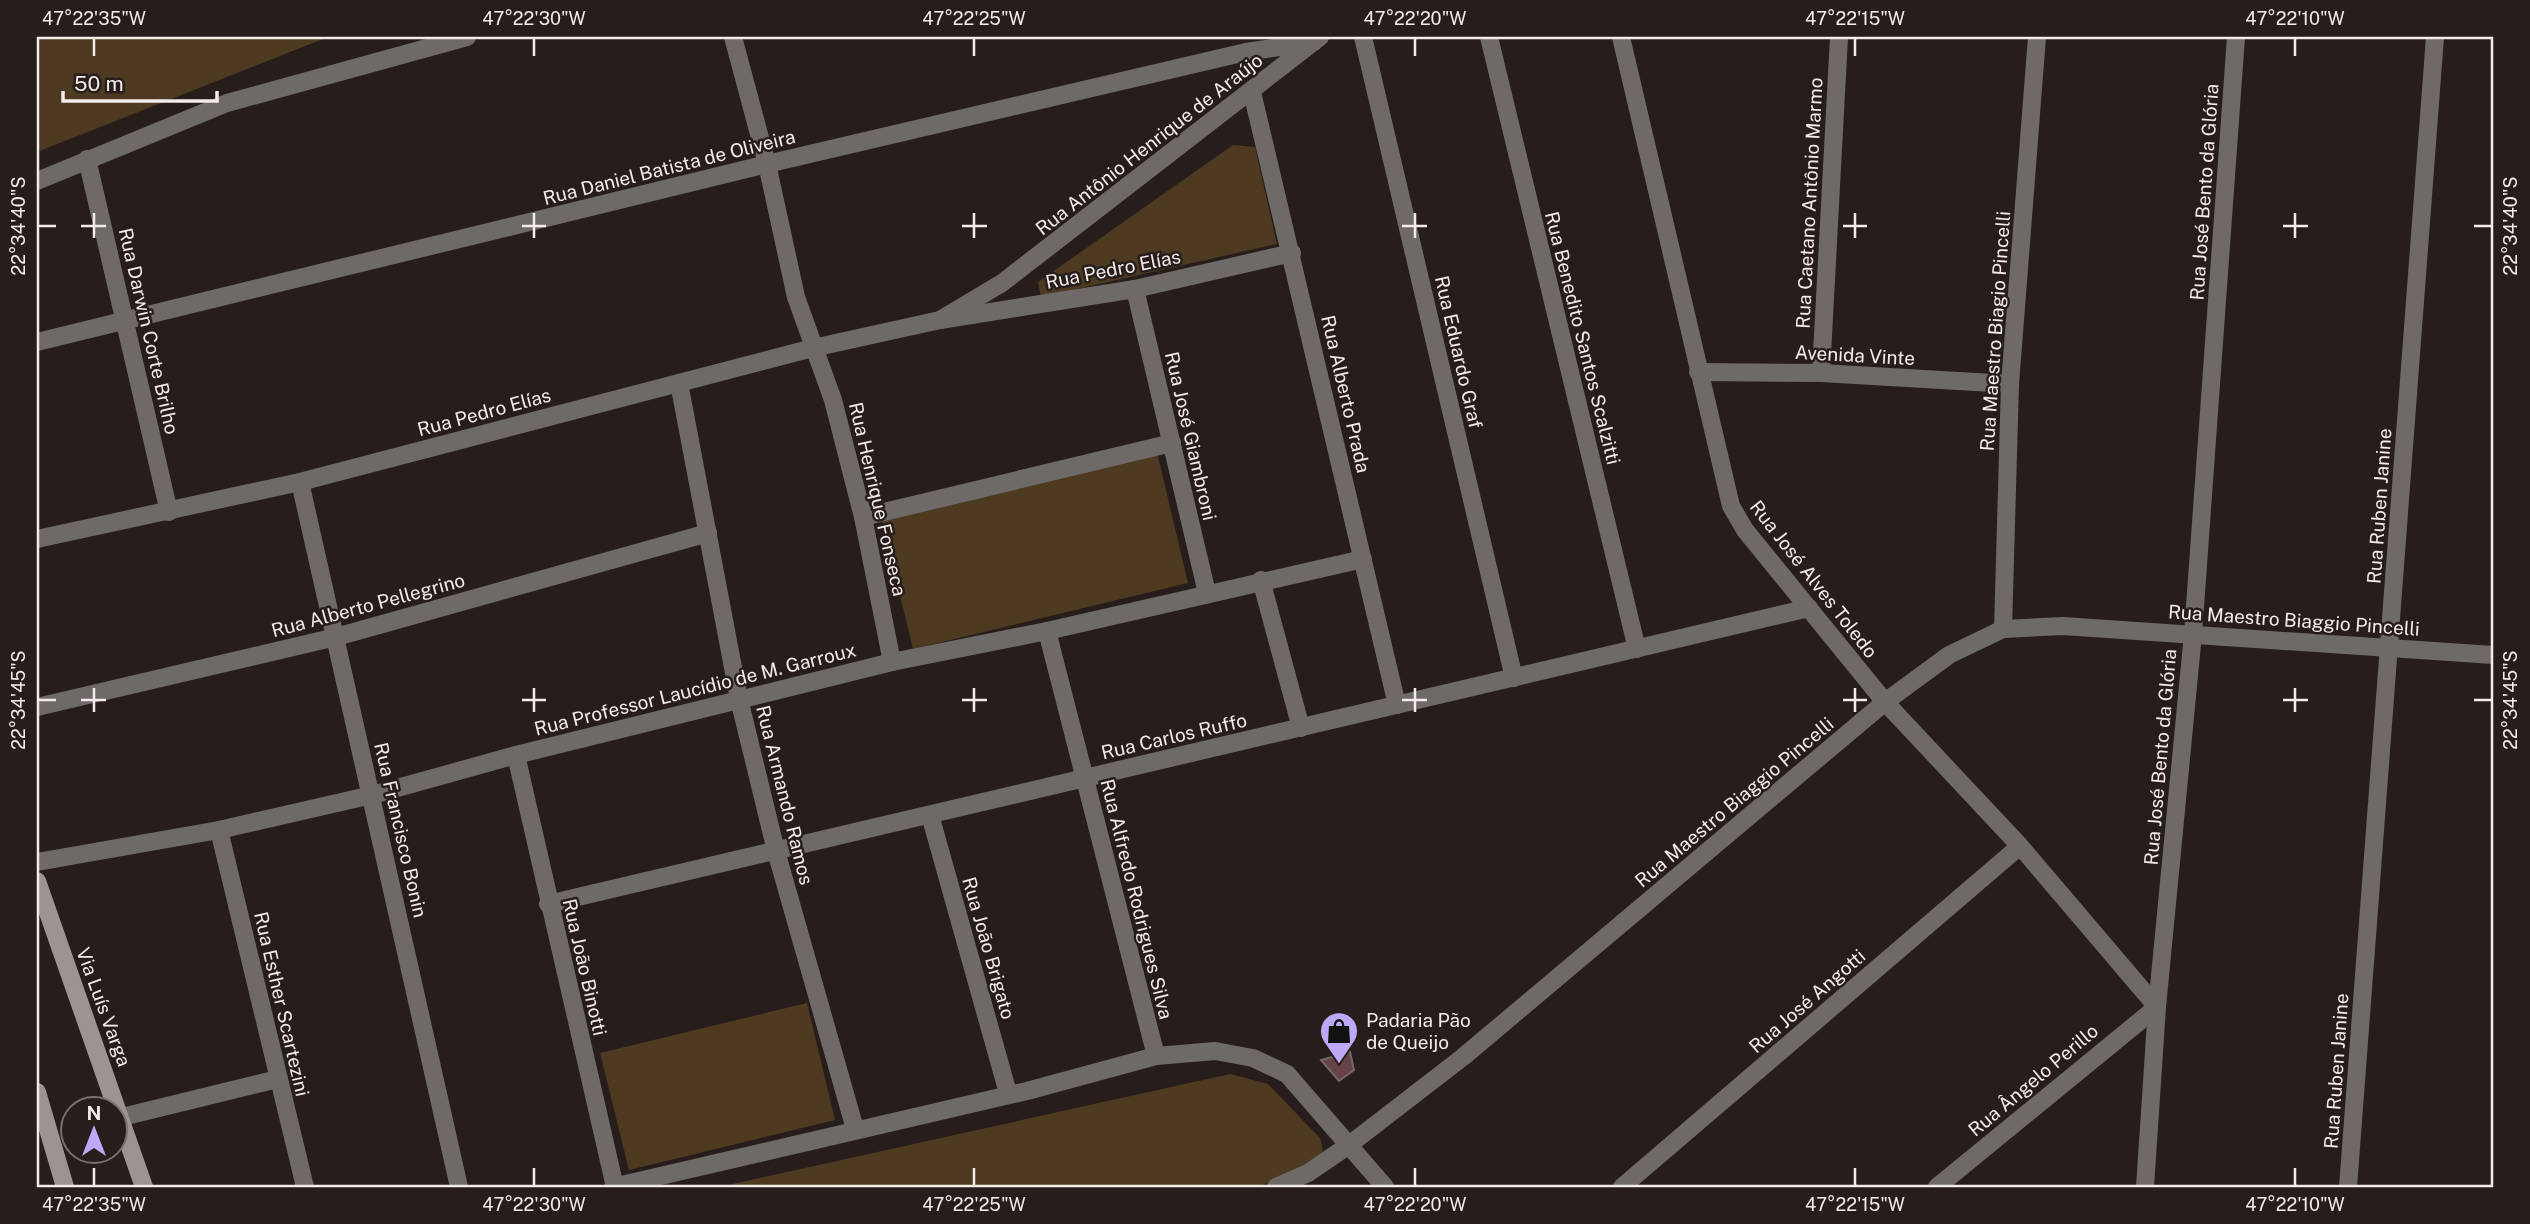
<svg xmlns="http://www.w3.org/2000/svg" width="2530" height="1224" viewBox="0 0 2530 1224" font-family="'Public Sans',sans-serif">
	<rect width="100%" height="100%" fill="#271e1c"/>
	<g fill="#4e3921">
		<path d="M 37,37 L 328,37 L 37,152 Z"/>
		<path d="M 1233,145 L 1255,147 L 1277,244 L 1041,297 L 1038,282 Z"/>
		<path d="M 1156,448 L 1188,583 L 913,649 L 880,513 Z"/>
		<path d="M 807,1003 L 835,1120 L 629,1170 L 600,1053 Z"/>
		<path d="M 1230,1074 L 1268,1084 L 1320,1138 L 1323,1150 L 1317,1163 L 1257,1187 L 719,1187 Z"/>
	</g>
	<path fill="#674348" stroke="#736869" stroke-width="2" d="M 1350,1052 L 1354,1070 L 1339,1081 L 1321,1060 Z"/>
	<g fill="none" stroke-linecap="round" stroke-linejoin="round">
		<g stroke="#6e6a68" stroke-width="18">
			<path d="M 733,37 L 767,164 L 796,297 L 833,400 L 863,517 L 892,662"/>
			<path d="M 1363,37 L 1514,678"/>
			<path d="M 1489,37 L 1637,649"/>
			<path d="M 1621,37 L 1731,506 L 1745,530 L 1885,702 L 2020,846 L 2157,1007 L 1937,1187"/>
			<path d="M 1252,92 L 1397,705"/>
			<path d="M 87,159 L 169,512"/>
			<path d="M 37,181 L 227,103 L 467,37"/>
			<path d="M 1135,289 L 1207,593"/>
			<path d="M 940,320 L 1135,289 L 1292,253"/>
			<path d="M 37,342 L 767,164 L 1246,52 L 1314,42"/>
			<path d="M 1698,372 L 1821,373 L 2010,384"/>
			<path d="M 1821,373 L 1839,37"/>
			<path d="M 679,383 L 739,699 L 776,851 L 855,1129"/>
			<path d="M 300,482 L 459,1187"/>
			<path d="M 863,517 L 1172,443"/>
			<path d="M 1261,580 L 1301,728"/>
			<path d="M 2003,629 L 2010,384 L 2037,37"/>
			<path d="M 1047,631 L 1156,1056"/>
			<path d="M 37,707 L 336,637 L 708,533"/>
			<path d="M 516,755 L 615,1187"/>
			<path d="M 930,815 L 1008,1093"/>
			<path d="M 219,830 L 305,1187"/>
			<path d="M 37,862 L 219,830 L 372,795 L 516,755 L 892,662 L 1047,631 L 1363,559"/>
			<path d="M 548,904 L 1809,608"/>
			<path d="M 122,1117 L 278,1079"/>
			<path d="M 1622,1187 L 2020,846"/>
			<path d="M 2145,1187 L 2157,1007 L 2193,634 L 2236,37"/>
			<path d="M 2348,1187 L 2435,37"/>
		</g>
		<g stroke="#6e6a68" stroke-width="18">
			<path d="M 37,539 L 300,482 L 813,348 L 940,320 L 1002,283 L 1320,37"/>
			<path d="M 613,1187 L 1027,1091 L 1156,1056 L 1215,1051 L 1253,1058 L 1287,1074 L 1385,1187"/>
			<path d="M 1276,1187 L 1308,1173 L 1349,1145 L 1463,1057 L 1885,702 L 1949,655 L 2003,629 L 2063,626 L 2493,655"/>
		</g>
		<g stroke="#9b9491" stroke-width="18">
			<path d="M 37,881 L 144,1187"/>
			<path d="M 37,1092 L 65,1187"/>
		</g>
	</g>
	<path fill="none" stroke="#f3eceb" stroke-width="2.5" d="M 94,38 L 94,56M 534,38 L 534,56M 974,38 L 974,56M 1415,38 L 1415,56M 1855,38 L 1855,56M 2295,38 L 2295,56M 94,213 L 94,238M 534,213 L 534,238M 974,213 L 974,238M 1415,213 L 1415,238M 1855,213 L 1855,238M 2295,213 L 2295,238M 38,226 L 56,226M 81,226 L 106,226M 522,226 L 546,226M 962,226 L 987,226M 1402,226 L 1427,226M 1843,226 L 1867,226M 2283,226 L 2308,226M 2474,226 L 2492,226M 94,688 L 94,712M 534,688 L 534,712M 974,688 L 974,712M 1415,688 L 1415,712M 1855,688 L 1855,712M 2295,688 L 2295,712M 38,700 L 56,700M 81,700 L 106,700M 522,700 L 546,700M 962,700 L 987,700M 1402,700 L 1427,700M 1843,700 L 1867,700M 2283,700 L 2308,700M 2474,700 L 2492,700M 94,1168 L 94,1186M 534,1168 L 534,1186M 974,1168 L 974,1186M 1415,1168 L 1415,1186M 1855,1168 L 1855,1186M 2295,1168 L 2295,1186"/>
	<defs>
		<symbol id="shop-pin" viewBox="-11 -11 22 30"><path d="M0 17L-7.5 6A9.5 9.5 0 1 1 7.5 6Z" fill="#bcaaf6" stroke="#271e1c"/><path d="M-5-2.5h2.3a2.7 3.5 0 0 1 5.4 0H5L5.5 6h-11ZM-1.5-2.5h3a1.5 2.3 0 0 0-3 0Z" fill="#111"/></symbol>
	</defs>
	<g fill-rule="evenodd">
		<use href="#shop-pin" x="1317" y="1009" width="44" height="60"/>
	</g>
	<g text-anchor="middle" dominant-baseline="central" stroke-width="5" stroke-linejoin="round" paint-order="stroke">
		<g font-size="19" fill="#f3eceb" stroke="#271e1c">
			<text transform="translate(1149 144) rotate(-38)">Rua Antônio Henrique de Araújo</text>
			<text transform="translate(669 167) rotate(-14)">Rua Daniel Batista de Oliveira</text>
			<text transform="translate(2204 192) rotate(-86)">Rua José Bento da Glória</text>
			<text transform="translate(1809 203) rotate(-87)">Rua Caetano Antônio Marmo</text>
			<text transform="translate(1113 269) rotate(-11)">Rua Pedro Elías</text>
			<text transform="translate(149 331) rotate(77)">Rua Darwin Corte Brilho</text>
			<text transform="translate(1995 331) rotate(-86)">Rua Maestro Biagio Pincelli</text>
			<text transform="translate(1583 338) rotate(76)">Rua Benedito Santos Scalzitti</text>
			<text transform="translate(1459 352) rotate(77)">Rua Eduardo Graf</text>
			<text transform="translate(1855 355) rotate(3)">Avenida Vinte</text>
			<text transform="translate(1346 394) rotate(77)">Rua Alberto Prada</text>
			<text transform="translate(484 412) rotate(-15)">Rua Pedro Elías</text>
			<text transform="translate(1191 436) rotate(77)">Rua José Giambroni</text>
			<text transform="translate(878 499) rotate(77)">Rua Henrique Fonseca</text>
			<text transform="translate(2379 506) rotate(-86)">Rua Ruben Janine</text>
			<text transform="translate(1814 579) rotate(52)">Rua José Alves Toledo</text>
			<text transform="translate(368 605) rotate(-15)">Rua Alberto Pellegrino</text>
			<text transform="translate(2294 620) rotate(4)">Rua Maestro Biaggio Pincelli</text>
			<text transform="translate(695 689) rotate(-14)">Rua Professor Laucídio de M. Garroux</text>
			<text transform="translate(1174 736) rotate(-13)">Rua Carlos Ruffo</text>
			<text transform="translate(2160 757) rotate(-85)">Rua José Bento da Glória</text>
			<text transform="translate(785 795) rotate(76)">Rua Armando Ramos</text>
			<text transform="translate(1734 802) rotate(-40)">Rua Maestro Biaggio Pincelli</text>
			<text transform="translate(401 830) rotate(77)">Rua Francisco Bonin</text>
			<text transform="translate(1137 899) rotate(76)">Rua Alfredo Rodrigues Silva</text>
			<text transform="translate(989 948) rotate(74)">Rua João Brigato</text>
			<text transform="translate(585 967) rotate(77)">Rua João Binotti</text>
			<text transform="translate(1807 1001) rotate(-41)">Rua José Angotti</text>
			<text transform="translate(282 1004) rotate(77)">Rua Esther Scartezini</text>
			<text transform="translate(104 1007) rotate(70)">Via Luís Varga</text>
			<text transform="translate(2336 1071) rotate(-86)">Rua Ruben Janine</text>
			<text transform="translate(2033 1080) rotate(-40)">Rua Ângelo Perillo</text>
		</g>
		<g font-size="19" fill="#f3eceb" stroke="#271e1c" text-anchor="start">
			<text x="1366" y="1020">Padaria Pão<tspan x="1366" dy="22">de Queijo</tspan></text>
		</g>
	</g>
	<rect width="2530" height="1224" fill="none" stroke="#271e1c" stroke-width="77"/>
	<g transform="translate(94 1130)"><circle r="33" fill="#271e1c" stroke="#79706f" stroke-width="2"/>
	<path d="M0-5L12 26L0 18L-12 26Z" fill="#bcaaf6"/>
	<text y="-10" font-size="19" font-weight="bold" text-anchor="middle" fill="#f3eceb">N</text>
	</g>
	<path d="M63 91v10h154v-10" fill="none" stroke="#f3eceb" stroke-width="3.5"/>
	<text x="74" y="91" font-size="21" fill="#f3eceb" stroke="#271e1c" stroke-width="5" paint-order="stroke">50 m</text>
	<rect x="38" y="38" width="2454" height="1148" fill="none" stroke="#f3eceb" stroke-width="2.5"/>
	<g font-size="18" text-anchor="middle" fill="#f3eceb">
		<text x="94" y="25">47°22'35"W</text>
		<text x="534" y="25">47°22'30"W</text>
		<text x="974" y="25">47°22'25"W</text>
		<text x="1415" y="25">47°22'20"W</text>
		<text x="1855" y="25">47°22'15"W</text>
		<text x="2295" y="25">47°22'10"W</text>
		<text transform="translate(19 226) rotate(-90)" y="6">22°34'40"S</text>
		<text transform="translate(2511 226) rotate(-90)" y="6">22°34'40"S</text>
		<text transform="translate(19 700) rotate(-90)" y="6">22°34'45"S</text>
		<text transform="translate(2511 700) rotate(-90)" y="6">22°34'45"S</text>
		<text x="94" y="1211">47°22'35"W</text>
		<text x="534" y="1211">47°22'30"W</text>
		<text x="974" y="1211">47°22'25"W</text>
		<text x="1415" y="1211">47°22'20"W</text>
		<text x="1855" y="1211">47°22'15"W</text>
		<text x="2295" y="1211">47°22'10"W</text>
	</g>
</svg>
